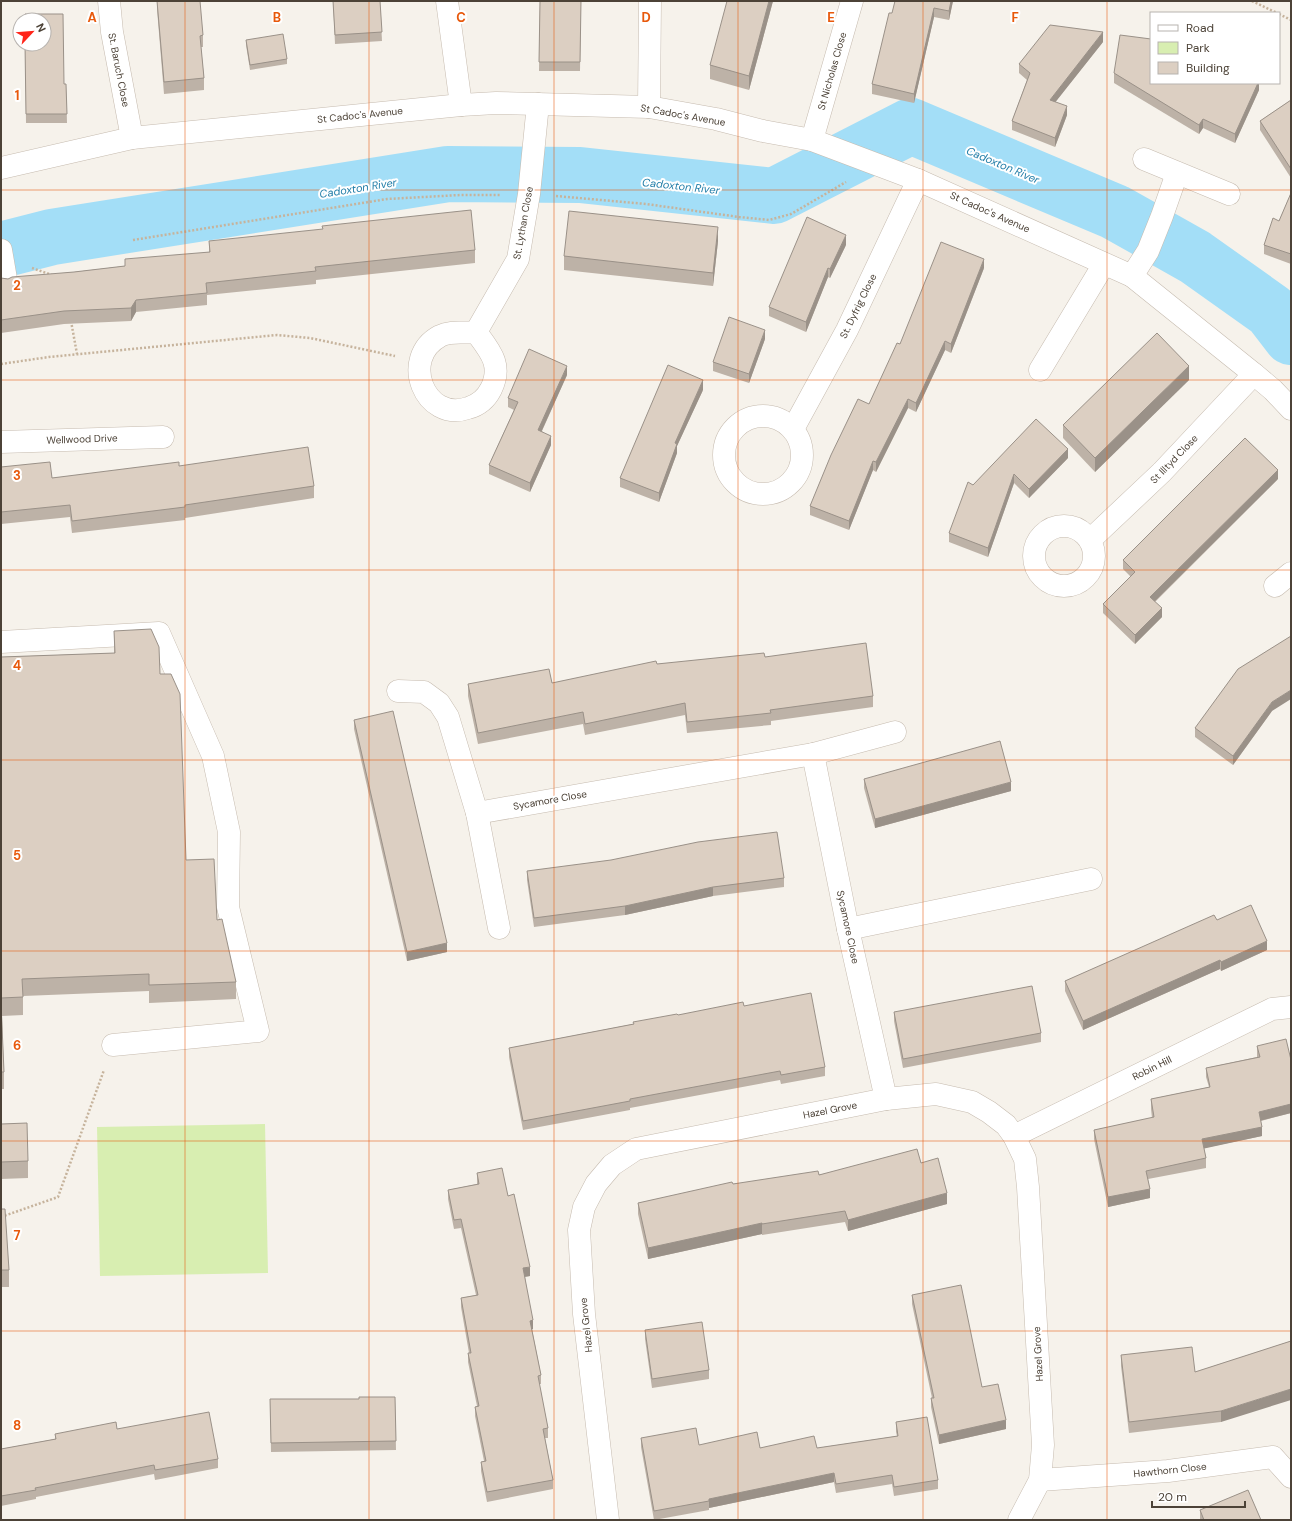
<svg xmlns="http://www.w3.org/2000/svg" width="1292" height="1521" viewBox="0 0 1292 1521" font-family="'DM Sans',sans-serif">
	<rect width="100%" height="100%" fill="#f6f2eb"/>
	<path fill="#d8eeb1" d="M 265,1124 L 268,1273 L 100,1276 L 97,1127 Z"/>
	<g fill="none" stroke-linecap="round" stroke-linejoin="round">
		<path stroke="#a3def7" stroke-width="56" d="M 1,250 L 52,237 L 448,174 L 580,175 L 774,196 L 911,126 L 1115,212 L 1195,257 L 1271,311 L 1291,337"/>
		<defs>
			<g id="minor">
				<path d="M 109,1 L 112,32 L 132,138"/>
				<path d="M 447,1 L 461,105"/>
				<path d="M 649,107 L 650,1"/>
				<path d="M 812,140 L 852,1"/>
				<path d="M 1144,159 L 1229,194"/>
				<path d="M 1,168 L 132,138 L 461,105 L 496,103 L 649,107 L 716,119 L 763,131 L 812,140 L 918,180 L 1132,276 L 1254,374 L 1273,390 L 1291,409"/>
				<path d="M 1,250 L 6,279"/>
				<path d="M 1132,276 L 1148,251 L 1162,216 L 1177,173"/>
				<path d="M 476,332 C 490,351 503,365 491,389 C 486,399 479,405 468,408 C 425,423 399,358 440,336 C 452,330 464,334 476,332 L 518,259 L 529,194 L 538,104"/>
				<path d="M 1040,370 L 1104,264"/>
				<circle cx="763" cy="455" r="39"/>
				<path d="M 793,429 L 847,330 L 918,180"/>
				<path d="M 1,442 L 163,437"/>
				<circle cx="1064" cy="556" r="30"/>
				<path d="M 1090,540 L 1162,472 L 1254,374"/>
				<path d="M 1275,586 L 1291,573"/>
				<path d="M 1,642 L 159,633 L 213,756 L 229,832 L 228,907 L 258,1031 L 113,1045"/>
				<path d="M 398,691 L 424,692 L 439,703 L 448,717 L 477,813 L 499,928"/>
				<path d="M 813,754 L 895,732"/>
				<path d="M 477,813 L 813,754 L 848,929 L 886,1099"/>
				<path d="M 848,929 L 1091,879"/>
				<path d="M 1014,1136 L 1272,1009 L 1291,1007"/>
				<path d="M 1040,1480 L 1168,1471 L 1273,1457 L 1291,1477"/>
				<path d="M 608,1520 L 584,1314 L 579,1230 L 584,1207 L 596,1184 L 612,1165 L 636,1149 L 886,1099 L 936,1094 L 972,1102 L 989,1112 L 1006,1125 L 1014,1136 L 1025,1159 L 1028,1187 L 1043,1445 L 1040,1480 L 1019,1520"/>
			</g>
		</defs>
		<use href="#minor" stroke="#c6bbaf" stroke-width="23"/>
		<g stroke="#c6b39c" stroke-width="2.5" stroke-dasharray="2 2" stroke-linecap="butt">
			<path d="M 1252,1 L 1277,13"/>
			<path d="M 1279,14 L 1291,20"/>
			<path d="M 556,196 L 646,204 L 739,217 L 769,220 L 791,214 L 846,182"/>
			<path d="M 133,240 L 387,199 L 460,195 L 501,195"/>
			<path d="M 32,268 L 52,275"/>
			<path d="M 71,321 L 77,354"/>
			<path d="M 1,364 L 49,357 L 277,335 L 310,338 L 395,356"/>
			<path d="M 1,1217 L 58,1197 L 104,1070"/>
		</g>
		<use href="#minor" stroke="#fff" stroke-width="22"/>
	</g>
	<g fill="#bdb2a7">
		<path d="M 157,1 L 203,35 L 203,47 L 201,47 L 204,78 L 204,90 L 164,94 L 157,9 Z"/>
		<path d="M 333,1 L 380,1 L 382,41 L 335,44 Z"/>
		<path d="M 540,1 L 581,1 L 580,71 L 539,71 Z"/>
		<path d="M 773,1 L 749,90 L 710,79 L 710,65 Z"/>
		<path d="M 953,1 L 949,20 L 934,17 L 914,103 L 872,94 L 872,84 L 892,13 Z"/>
		<path d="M 246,40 L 287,59 L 287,64 L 250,70 L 246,45 Z"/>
		<path d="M 1103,42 L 1055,102 L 1067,115 L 1055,147 L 1012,130 L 1012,121 L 1027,80 L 1019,73 L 1019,64 Z"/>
		<path d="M 25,44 L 64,84 L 66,84 L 67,123 L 26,123 Z"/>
		<path d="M 1114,73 L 1151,83 L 1259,83 L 1259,90 L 1235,143 L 1203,128 L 1199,134 L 1114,83 Z"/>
		<path d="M 1291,100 L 1291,178 L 1260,130 L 1260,121 Z"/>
		<path d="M 1291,193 L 1291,264 L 1264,254 L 1264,245 L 1279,221 Z"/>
		<path d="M 209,241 L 475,250 L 475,263 L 316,280 L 316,284 L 207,295 L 207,305 L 136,312 L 131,321 L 64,324 L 1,333 L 1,278 L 8,279 L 74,272 L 125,266 L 209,252 Z"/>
		<path d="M 718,241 L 713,286 L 564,270 L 564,256 Z"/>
		<path d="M 846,245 L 830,278 L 828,277 L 806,332 L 769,316 L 769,307 Z"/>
		<path d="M 984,268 L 951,353 L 945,350 L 916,412 L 908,408 L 876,472 L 873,470 L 849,530 L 810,515 L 810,506 L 869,404 L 900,344 Z"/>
		<path d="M 765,339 L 749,383 L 713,371 L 713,362 Z"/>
		<path d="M 567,375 L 542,431 L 551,445 L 530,492 L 489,474 L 489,465 L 514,410 L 508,407 L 508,398 Z"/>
		<path d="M 1189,380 L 1095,472 L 1063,438 L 1063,425 Z"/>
		<path d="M 703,390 L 677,446 L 677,453 L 659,502 L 620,487 L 620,478 Z"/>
		<path d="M 1068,458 L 1029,498 L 1014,483 L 988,557 L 949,542 L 949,533 L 973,485 Z"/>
		<path d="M 179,466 L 314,486 L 314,498 L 185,518 L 185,520 L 72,533 L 70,517 L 1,524 L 1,467 L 52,478 Z"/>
		<path d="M 1278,479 L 1155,602 L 1162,617 L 1135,644 L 1103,613 L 1103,604 L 1131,577 L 1123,569 L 1123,560 Z"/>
		<path d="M 114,631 L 160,674 L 186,860 L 217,920 L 236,982 L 236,999 L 149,1003 L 149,991 L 23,996 L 23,1015 L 2,1016 L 4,1072 L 4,1089 L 1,1089 L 1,657 L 114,653 Z"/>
		<path d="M 765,657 L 873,696 L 873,707 L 771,721 L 771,725 L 687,733 L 685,715 L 585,735 L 583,724 L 478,744 L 468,696 L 468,684 L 552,683 L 657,664 Z"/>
		<path d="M 1272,711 L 1233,765 L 1195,737 L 1195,728 Z"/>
		<path d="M 354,720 L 447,952 L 407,961 L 354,729 Z"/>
		<path d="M 864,779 L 1011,791 L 875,828 L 864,788 Z"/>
		<path d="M 527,871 L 784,878 L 784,887 L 713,896 L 625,915 L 534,927 L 527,880 Z"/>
		<path d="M 1217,920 L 1267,950 L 1221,971 L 1220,969 L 1083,1030 L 1065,991 L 1065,981 Z"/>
		<path d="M 744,1006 L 825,1067 L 825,1076 L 781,1084 L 780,1080 L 630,1108 L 630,1110 L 523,1130 L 509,1057 L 509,1048 L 633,1024 L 678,1015 Z"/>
		<path d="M 894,1012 L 1041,1033 L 1041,1042 L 903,1068 L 894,1021 Z"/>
		<path d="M 1257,1046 L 1291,1060 L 1291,1113 L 1261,1121 L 1262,1136 L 1204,1148 L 1206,1158 L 1206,1168 L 1148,1179 L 1150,1198 L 1108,1207 L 1094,1139 L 1094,1130 L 1152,1118 L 1151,1109 L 1151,1099 L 1209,1087 L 1206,1077 L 1206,1068 L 1257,1057 Z"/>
		<path d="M 1,1124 L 28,1161 L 28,1178 L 1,1179 Z"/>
		<path d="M 921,1163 L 947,1204 L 848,1231 L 845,1222 L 762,1235 L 762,1234 L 648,1259 L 638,1214 L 638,1203 L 733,1184 Z"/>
		<path d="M 477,1173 L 508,1196 L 530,1276 L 525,1277 L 533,1329 L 532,1329 L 541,1375 L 541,1384 L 539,1384 L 548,1428 L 548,1438 L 545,1438 L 553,1480 L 553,1489 L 487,1502 L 481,1471 L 481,1462 L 484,1461 L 475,1416 L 475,1407 L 477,1406 L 468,1362 L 468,1353 L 469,1353 L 461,1307 L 461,1298 L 476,1295 L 461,1228 L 454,1229 L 448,1199 L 448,1190 L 477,1184 Z"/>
		<path d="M 1,1209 L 9,1270 L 9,1287 L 1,1287 Z"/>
		<path d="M 912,1295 L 982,1387 L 1006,1429 L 939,1444 L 931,1407 L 931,1398 L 932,1398 L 912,1304 Z"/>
		<path d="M 645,1330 L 709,1370 L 709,1379 L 652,1388 L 645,1339 Z"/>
		<path d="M 1291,1341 L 1221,1422 L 1129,1433 L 1121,1366 L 1121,1355 L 1195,1372 Z"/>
		<path d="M 395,1397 L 396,1450 L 271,1452 L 270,1399 L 359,1399 Z"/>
		<path d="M 896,1422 L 938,1480 L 938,1489 L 894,1496 L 892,1484 L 836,1493 L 834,1482 L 709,1508 L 709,1510 L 654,1520 L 641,1447 L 641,1438 L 699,1445 L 760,1448 L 817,1448 L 897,1436 L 896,1432 Z"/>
		<path d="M 117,1429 L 218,1459 L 218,1468 L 155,1480 L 154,1474 L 36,1497 L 36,1499 L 1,1506 L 1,1449 L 55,1439 L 55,1434 Z"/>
		<path d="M 1200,1510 L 1261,1520 L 1200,1520 Z"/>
	</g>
	<g fill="#9a9188">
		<path d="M 769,1 L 773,1 L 749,90 L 749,76 Z"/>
		<path d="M 951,1 L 953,1 L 949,20 L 949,11 Z"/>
		<path d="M 934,8 L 934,17 L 914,103 L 914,94 Z"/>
		<path d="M 1103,32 L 1103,42 L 1050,109 L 1050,100 Z"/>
		<path d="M 1258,83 L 1259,83 L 1259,90 L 1235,143 L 1235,134 Z"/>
		<path d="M 1067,106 L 1067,115 L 1055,147 L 1055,138 Z"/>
		<path d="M 1203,119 L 1203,128 L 1199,134 L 1199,125 Z"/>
		<path d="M 718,227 L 718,241 L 713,286 L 713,273 Z"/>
		<path d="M 846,235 L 846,245 L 830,278 L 830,269 Z"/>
		<path d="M 984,259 L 984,268 L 951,353 L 951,344 Z"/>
		<path d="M 828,268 L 828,277 L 806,332 L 806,322 Z"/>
		<path d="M 136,300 L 136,312 L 131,321 L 131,308 Z"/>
		<path d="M 765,330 L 765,339 L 749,383 L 749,374 Z"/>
		<path d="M 945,341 L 945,350 L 916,412 L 916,403 Z"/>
		<path d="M 567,366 L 567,375 L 538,439 L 538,430 Z"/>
		<path d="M 1189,366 L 1189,380 L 1095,472 L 1095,458 Z"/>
		<path d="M 703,380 L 703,390 L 677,446 L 677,453 L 659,502 L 659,493 L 675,443 Z"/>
		<path d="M 908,399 L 908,408 L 876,472 L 876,462 Z"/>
		<path d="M 551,436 L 551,445 L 530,492 L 530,483 Z"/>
		<path d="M 1068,449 L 1068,458 L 1029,498 L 1029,489 Z"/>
		<path d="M 873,461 L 873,470 L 849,530 L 849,521 Z"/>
		<path d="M 1278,470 L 1278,479 L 1150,606 L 1150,597 Z"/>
		<path d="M 1014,474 L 1014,483 L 988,557 L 988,548 Z"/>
		<path d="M 1162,608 L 1162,617 L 1135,644 L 1135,635 Z"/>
		<path d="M 1291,690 L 1291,699 L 1272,711 L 1233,765 L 1233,756 L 1272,702 Z"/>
		<path d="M 1011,782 L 1011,791 L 875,828 L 875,819 Z"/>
		<path d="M 713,887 L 713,896 L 625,915 L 625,906 Z"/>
		<path d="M 1267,941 L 1267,950 L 1221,971 L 1221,962 Z"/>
		<path d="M 447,943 L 447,952 L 407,961 L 407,952 Z"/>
		<path d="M 1220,960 L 1220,969 L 1083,1030 L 1083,1021 Z"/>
		<path d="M 1291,1104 L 1291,1113 L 1259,1121 L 1259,1112 Z"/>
		<path d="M 1262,1127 L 1262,1136 L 1202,1149 L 1202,1139 Z"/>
		<path d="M 1150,1189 L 1150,1198 L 1108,1207 L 1108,1197 Z"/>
		<path d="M 947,1193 L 947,1204 L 848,1231 L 848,1220 Z"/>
		<path d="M 762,1223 L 762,1234 L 648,1259 L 648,1248 Z"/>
		<path d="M 530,1267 L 530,1276 L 523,1277 L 523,1268 Z"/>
		<path d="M 533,1320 L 533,1329 L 530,1330 L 530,1321 Z"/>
		<path d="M 1291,1389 L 1291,1400 L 1221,1422 L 1221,1411 Z"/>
		<path d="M 1006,1420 L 1006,1429 L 939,1444 L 939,1435 Z"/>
		<path d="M 834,1473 L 834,1482 L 709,1508 L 709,1499 Z"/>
	</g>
	<g fill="#dccfc2" stroke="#9a9188">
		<path d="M 157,1 L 200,1 L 203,35 L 200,36 L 204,78 L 164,82 Z"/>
		<path d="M 333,1 L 380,1 L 382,32 L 335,35 Z"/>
		<path d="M 540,1 L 581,1 L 580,62 L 539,62 Z"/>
		<path d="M 727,1 L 769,1 L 749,76 L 710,65 Z"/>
		<path d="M 895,1 L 951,1 L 949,11 L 934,8 L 914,94 L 872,84 L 889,13 L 892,13 Z"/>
		<path d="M 25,14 L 63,14 L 64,84 L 66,84 L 67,114 L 26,114 L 25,44 L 44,44 L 44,20 L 25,20 Z"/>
		<path d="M 1050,25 L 1103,32 L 1050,100 L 1067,106 L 1055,138 L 1012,121 L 1030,73 L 1019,64 Z"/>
		<path d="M 283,34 L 287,59 L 250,65 L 246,40 Z"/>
		<path d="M 1120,35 L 1151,39 L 1151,83 L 1258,83 L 1235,134 L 1203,119 L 1199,125 L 1114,73 Z"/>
		<path d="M 1291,100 L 1291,169 L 1260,121 Z"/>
		<path d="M 1291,193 L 1291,254 L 1264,245 L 1273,218 L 1279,221 Z"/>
		<path d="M 471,210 L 475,250 L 315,267 L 316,271 L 206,283 L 207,293 L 136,300 L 131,308 L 64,311 L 1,320 L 1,278 L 8,279 L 12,277 L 74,272 L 125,266 L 125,259 L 210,252 L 209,241 L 323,229 L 322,226 Z"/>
		<path d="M 569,211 L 718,227 L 713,273 L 564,256 Z"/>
		<path d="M 807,217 L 846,235 L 830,269 L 828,268 L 806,322 L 769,307 Z"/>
		<path d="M 941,242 L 984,259 L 951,344 L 945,341 L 916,403 L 908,399 L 876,462 L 873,461 L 849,521 L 810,506 L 831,455 L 858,399 L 869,404 L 897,343 L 900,344 Z"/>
		<path d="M 729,317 L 765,330 L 749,374 L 713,362 Z"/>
		<path d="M 1157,333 L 1189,366 L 1095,458 L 1063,425 Z"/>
		<path d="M 529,349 L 567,366 L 538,430 L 551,436 L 530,483 L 489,465 L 518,402 L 508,398 Z"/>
		<path d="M 668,365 L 703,380 L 675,443 L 677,444 L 659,493 L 620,478 Z"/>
		<path d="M 1036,419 L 1068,449 L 1029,489 L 1014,474 L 988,548 L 949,533 L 968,482 L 973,485 Z"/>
		<path d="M 1245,438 L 1278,470 L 1150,597 L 1162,608 L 1135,635 L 1103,604 L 1135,572 L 1123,560 Z"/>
		<path d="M 308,447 L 314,486 L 185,505 L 185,507 L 72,521 L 70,505 L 1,512 L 1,467 L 50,462 L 52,478 L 179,462 L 179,466 Z"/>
		<path d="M 151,629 L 159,647 L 160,674 L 171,674 L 180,694 L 186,860 L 214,859 L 217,920 L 222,919 L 236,982 L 149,985 L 149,974 L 22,979 L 23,997 L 1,998 L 1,657 L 115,653 L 114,631 Z"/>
		<path d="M 1291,636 L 1291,690 L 1272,702 L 1233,756 L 1195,728 L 1238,669 Z"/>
		<path d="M 866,643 L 873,696 L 770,710 L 771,713 L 687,722 L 685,703 L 585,724 L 583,712 L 478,733 L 468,684 L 549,669 L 552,683 L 656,661 L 657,664 L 764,653 L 765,657 Z"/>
		<path d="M 393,711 L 447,943 L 407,952 L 354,720 Z"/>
		<path d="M 1000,741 L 1011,782 L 875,819 L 864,779 Z"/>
		<path d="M 777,832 L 784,878 L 713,887 L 625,906 L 534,918 L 527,871 L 611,860 L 698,842 Z"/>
		<path d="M 1251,905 L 1267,941 L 1221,962 L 1220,960 L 1083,1021 L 1065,981 L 1214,915 L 1217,920 Z"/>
		<path d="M 1032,986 L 1041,1033 L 903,1059 L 894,1012 Z"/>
		<path d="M 811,993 L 825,1067 L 781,1075 L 780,1071 L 630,1099 L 630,1101 L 523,1121 L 509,1048 L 634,1024 L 633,1022 L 677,1014 L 678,1015 L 743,1002 L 744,1006 Z"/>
		<path d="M 1,1003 L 4,1072 L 1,1072 Z"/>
		<path d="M 1286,1039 L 1291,1060 L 1291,1104 L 1259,1112 L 1262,1127 L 1202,1139 L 1206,1158 L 1146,1171 L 1150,1189 L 1108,1197 L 1094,1130 L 1154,1117 L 1151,1099 L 1210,1087 L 1206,1068 L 1260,1057 L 1257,1046 Z"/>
		<path d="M 27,1123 L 28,1161 L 1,1162 L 1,1124 Z"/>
		<path d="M 917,1149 L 921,1163 L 938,1158 L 947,1193 L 848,1220 L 845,1211 L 762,1224 L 762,1223 L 648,1248 L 638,1203 L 732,1182 L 733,1184 L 818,1171 L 819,1175 Z"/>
		<path d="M 502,1168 L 508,1196 L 514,1194 L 530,1267 L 523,1268 L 533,1320 L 530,1321 L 541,1375 L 538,1376 L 548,1428 L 543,1429 L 553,1480 L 487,1492 L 481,1462 L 486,1461 L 475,1407 L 479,1406 L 468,1353 L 471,1353 L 461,1298 L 478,1295 L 461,1219 L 454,1220 L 448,1190 L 479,1184 L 477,1173 Z"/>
		<path d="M 1,1209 L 5,1209 L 9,1270 L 1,1270 Z"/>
		<path d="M 961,1285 L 982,1387 L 998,1384 L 1006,1420 L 939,1435 L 931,1398 L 934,1398 L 912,1295 Z"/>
		<path d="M 702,1322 L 709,1370 L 652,1379 L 645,1330 Z"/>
		<path d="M 1291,1341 L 1291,1389 L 1221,1411 L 1129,1422 L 1121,1355 L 1192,1347 L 1195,1372 Z"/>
		<path d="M 359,1397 L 395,1397 L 396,1441 L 271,1443 L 270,1399 L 359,1399 Z"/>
		<path d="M 209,1412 L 218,1459 L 155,1470 L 154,1465 L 35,1488 L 36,1490 L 1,1496 L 1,1449 L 56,1439 L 55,1434 L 116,1422 L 117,1429 Z"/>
		<path d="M 927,1417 L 938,1480 L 894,1487 L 892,1475 L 836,1484 L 834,1473 L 709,1499 L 709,1501 L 654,1511 L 641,1438 L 696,1428 L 699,1445 L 757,1432 L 760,1448 L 814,1436 L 817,1448 L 898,1436 L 896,1422 Z"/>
		<path d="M 1248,1490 L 1261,1520 L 1204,1520 L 1200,1510 Z"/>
	</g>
	<path fill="none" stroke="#e8590c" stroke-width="1" stroke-opacity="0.55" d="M 185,1 L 185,1520M 369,1 L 369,1520M 554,1 L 554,1520M 738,1 L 738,1520M 923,1 L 923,1520M 1107,1 L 1107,1520M 1,190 L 1291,190M 1,380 L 1291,380M 1,570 L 1291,570M 1,760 L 1291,760M 1,951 L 1291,951M 1,1141 L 1291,1141M 1,1331 L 1291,1331"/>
	<g text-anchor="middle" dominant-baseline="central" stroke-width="4" stroke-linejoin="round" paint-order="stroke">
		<g font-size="10" fill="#4c4237" stroke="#fff">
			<text transform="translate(119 70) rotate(79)">St. Baruch Close</text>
			<text transform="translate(832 71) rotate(-74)">St Nicholas Close</text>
			<text transform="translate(360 115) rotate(-6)">St Cadoc's Avenue</text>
			<text transform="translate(683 115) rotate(10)">St Cadoc's Avenue</text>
			<text transform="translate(990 212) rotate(24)">St Cadoc's Avenue</text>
			<text transform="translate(523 223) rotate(-80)">St. Lythan Close</text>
			<text transform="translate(858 306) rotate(-64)">St. Dyfrig Close</text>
			<text transform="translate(82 439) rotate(-2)">Wellwood Drive</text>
			<text transform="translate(1174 459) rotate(-46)">St Illtyd Close</text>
			<text transform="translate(550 800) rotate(-10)">Sycamore Close</text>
			<text transform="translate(848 927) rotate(78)">Sycamore Close</text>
			<text transform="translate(1152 1068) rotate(-26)">Robin Hill</text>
			<text transform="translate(830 1110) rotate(-11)">Hazel Grove</text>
			<text transform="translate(586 1325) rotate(-96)">Hazel Grove</text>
			<text transform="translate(1038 1354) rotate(-93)">Hazel Grove</text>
			<text transform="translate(1170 1470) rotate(-6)">Hawthorn Close</text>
		</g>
		<g font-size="11" font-style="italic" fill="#227ea8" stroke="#fff">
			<text transform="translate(1003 165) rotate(23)">Cadoxton River</text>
			<text transform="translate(681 186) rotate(6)">Cadoxton River</text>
			<text transform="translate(358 188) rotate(-9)">Cadoxton River</text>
		</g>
	</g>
	<g font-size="13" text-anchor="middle" font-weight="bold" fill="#e8590c" stroke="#fff" stroke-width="4" stroke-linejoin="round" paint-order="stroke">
		<text x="92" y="22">A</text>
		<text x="277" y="22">B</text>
		<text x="461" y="22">C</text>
		<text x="646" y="22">D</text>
		<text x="831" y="22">E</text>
		<text x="1015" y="22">F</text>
		<text x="17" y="100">1</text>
		<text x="17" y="290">2</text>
		<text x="17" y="480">3</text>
		<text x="17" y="670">4</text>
		<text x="17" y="860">5</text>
		<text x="17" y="1050">6</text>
		<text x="17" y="1240">7</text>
		<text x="17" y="1430">8</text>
	</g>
	<rect width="1292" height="1521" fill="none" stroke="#4c4237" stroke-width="4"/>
	<rect x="1150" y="12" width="130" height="72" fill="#ffffff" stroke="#b7b3af"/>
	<rect x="1158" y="25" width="20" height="6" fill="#ffffff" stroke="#b7b3af"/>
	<text x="1186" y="32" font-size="12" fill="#4c4237">Road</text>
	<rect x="1158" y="42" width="20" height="12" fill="#d8eeb1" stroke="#b7b3af"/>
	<text x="1186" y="52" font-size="12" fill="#4c4237">Park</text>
	<rect x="1158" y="62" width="20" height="12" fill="#dccfc2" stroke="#b7b3af"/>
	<text x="1186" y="72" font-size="12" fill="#4c4237">Building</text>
	<g transform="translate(32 32) rotate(64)"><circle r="19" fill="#ffffff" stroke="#b7b3af"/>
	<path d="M0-3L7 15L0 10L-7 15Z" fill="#ff2419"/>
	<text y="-6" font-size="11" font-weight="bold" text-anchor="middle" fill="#4c4237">N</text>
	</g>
	<path d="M1152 1501v6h93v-6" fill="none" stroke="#4c4237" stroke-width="2"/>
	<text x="1158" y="1501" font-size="12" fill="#4c4237" stroke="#ffffff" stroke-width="3" paint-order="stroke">20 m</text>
</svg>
